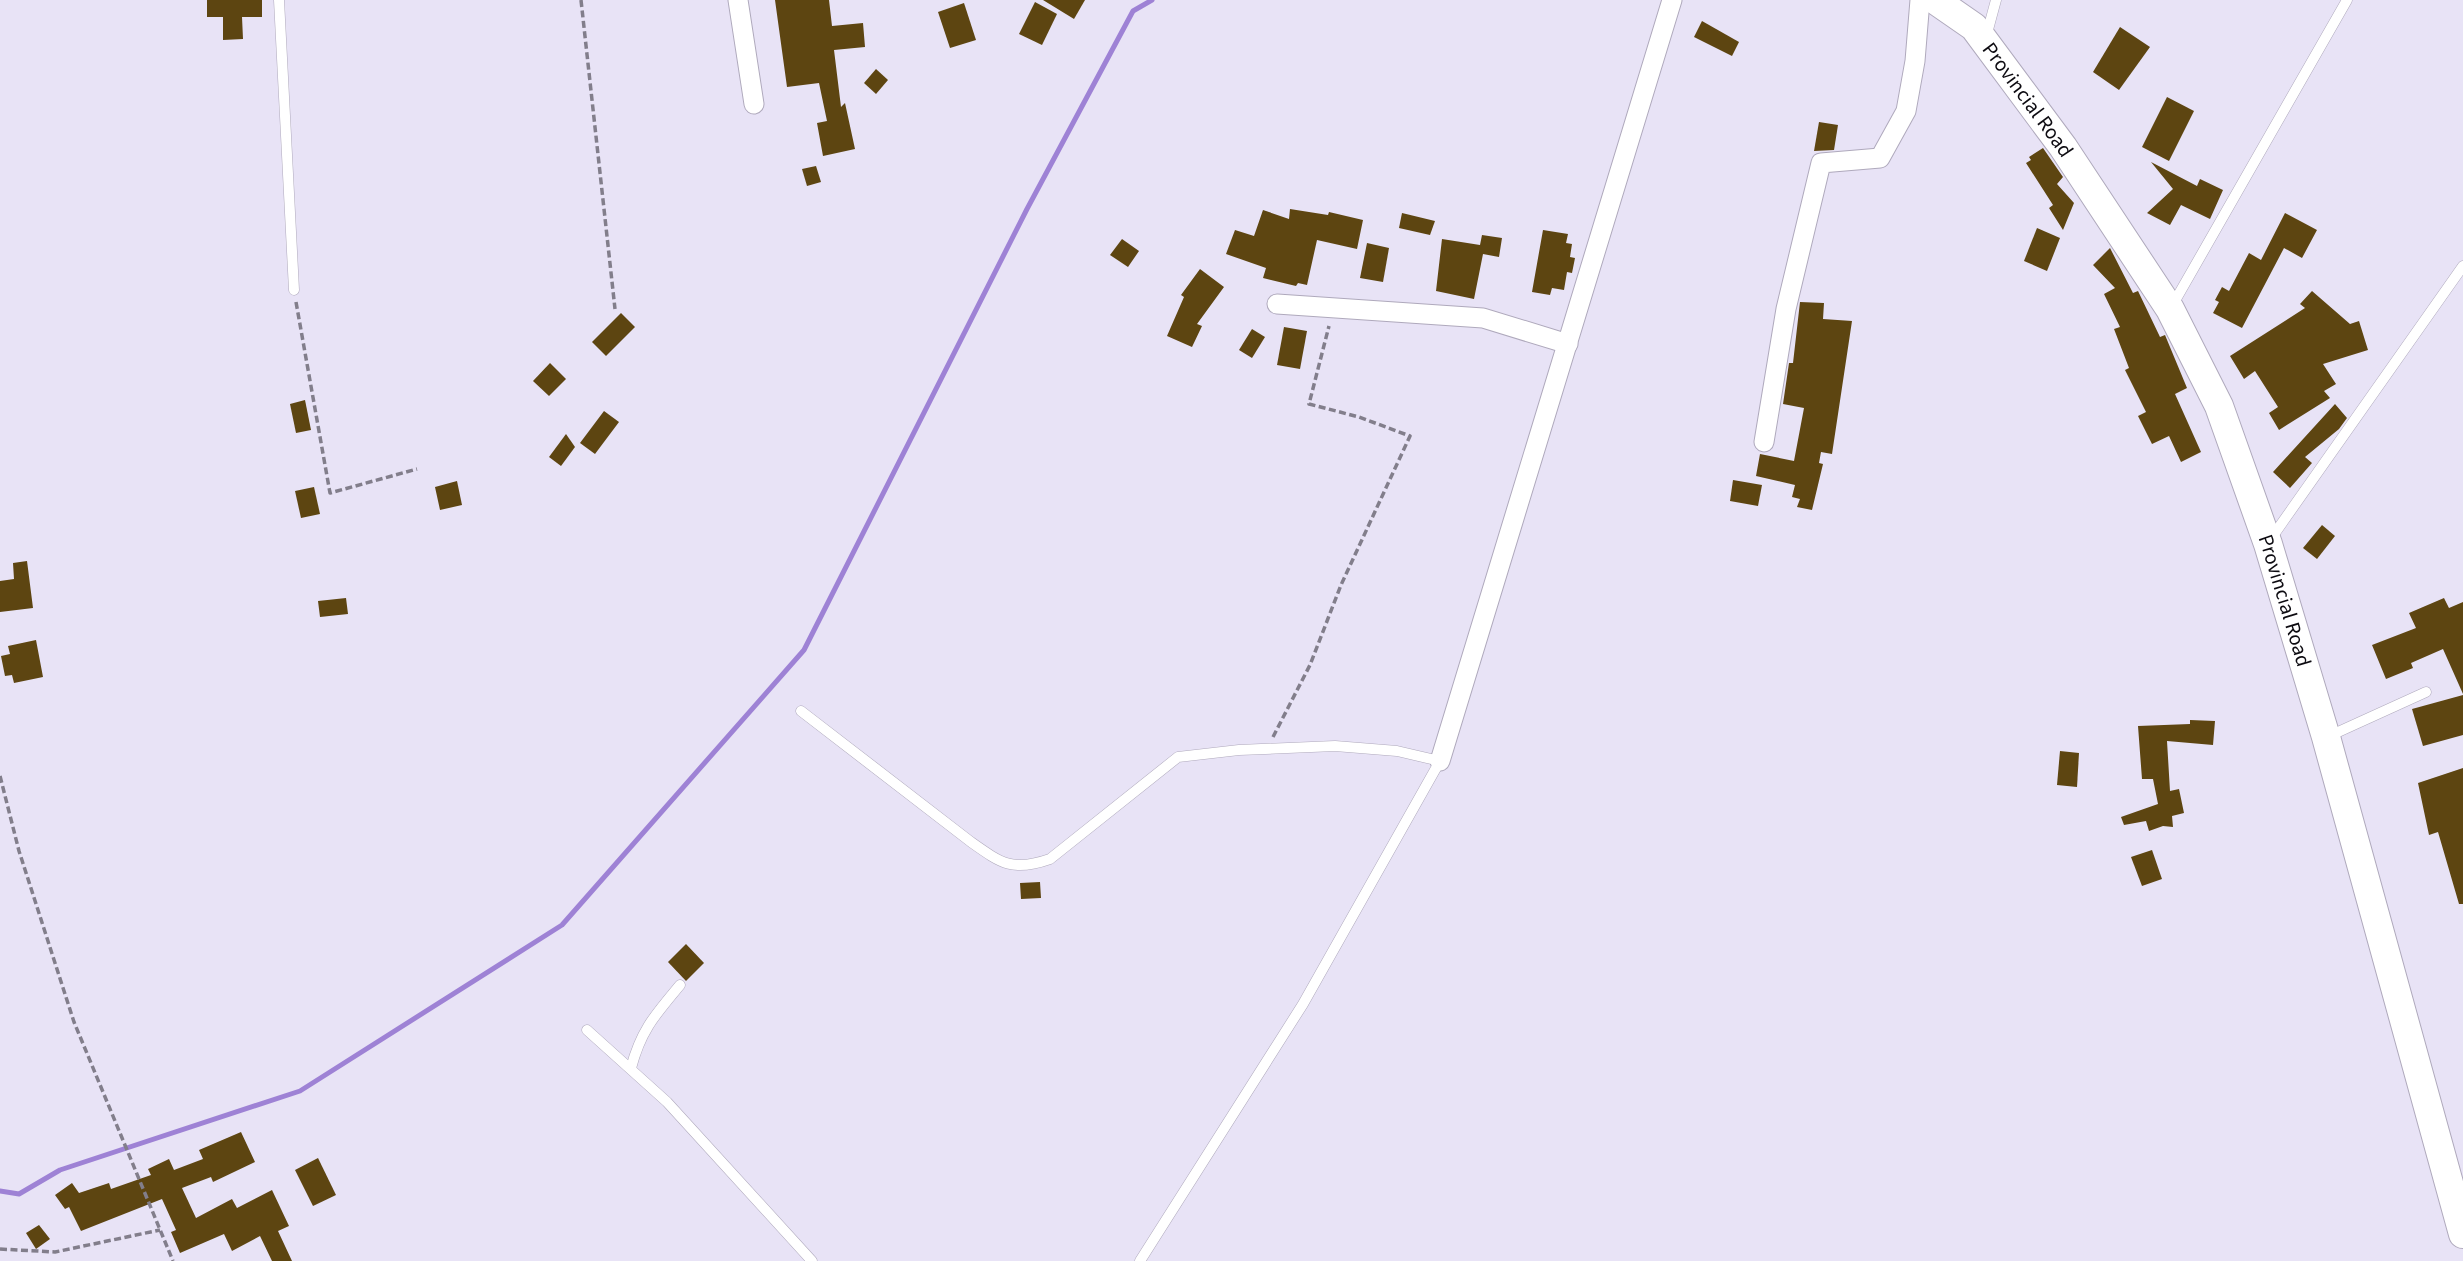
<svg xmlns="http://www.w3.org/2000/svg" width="2463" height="1261" viewBox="0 0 2463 1261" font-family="'Source Sans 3',sans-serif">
	<rect width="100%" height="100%" fill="#e8e3f6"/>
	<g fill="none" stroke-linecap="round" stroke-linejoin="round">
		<path stroke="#9e82d5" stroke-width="5" d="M 0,1191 L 19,1194 L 60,1170 L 300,1091 L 562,925 L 804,650 L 1027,209 L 1133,11 L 1152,0"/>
	</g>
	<g fill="#5d4511">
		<path d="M 207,0 L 262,0 L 262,17 L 242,17 L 243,39 L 223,40 L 223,17 L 207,17 Z"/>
		<path d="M 775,0 L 829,0 L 832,26 L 863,23 L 865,47 L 834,50 L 841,107 L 845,103 L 855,149 L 823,156 L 817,123 L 827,121 L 819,83 L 787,87 Z"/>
		<path d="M 1043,0 L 1085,0 L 1074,19 Z"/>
		<path d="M 1035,2 L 1057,14 L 1042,45 L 1019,34 Z"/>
		<path d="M 964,3 L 976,40 L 950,48 L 938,12 Z"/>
		<path d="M 1702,21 L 1739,42 L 1732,56 L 1694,37 Z"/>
		<path d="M 2120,27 L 2150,47 L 2119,90 L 2093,72 Z"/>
		<path d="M 876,69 L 888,80 L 876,94 L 864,83 Z"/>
		<path d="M 2167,97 L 2194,111 L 2169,161 L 2142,147 Z"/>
		<path d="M 1819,122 L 1838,125 L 1834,150 L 1814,151 Z"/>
		<path d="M 2043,148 L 2063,177 L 2057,184 L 2074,203 L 2063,230 L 2049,208 L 2053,205 L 2026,163 L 2031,160 L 2029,157 Z"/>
		<path d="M 2151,162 L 2197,186 L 2200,179 L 2223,190 L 2210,219 L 2181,205 L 2170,225 L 2147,213 L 2173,189 Z"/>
		<path d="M 816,166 L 821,182 L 807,186 L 802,169 Z"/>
		<path d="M 1290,209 L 1328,215 L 1329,212 L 1363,220 L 1357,249 L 1317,240 L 1307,285 L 1298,283 L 1296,286 L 1263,278 L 1266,268 L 1226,254 L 1235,230 L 1254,236 L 1263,210 L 1289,219 Z"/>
		<path d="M 1402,213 L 1435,221 L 1430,235 L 1399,228 Z"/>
		<path d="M 2285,213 L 2317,230 L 2302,258 L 2284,248 L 2242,328 L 2213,313 L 2219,302 L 2215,300 L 2222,287 L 2229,291 L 2249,253 L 2261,260 Z"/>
		<path d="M 2037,228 L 2060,238 L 2047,271 L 2024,261 Z"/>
		<path d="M 1543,230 L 1568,234 L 1566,243 L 1572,244 L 1570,257 L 1575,258 L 1572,273 L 1567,272 L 1564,290 L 1552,288 L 1550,295 L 1532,292 Z"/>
		<path d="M 1482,235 L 1502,238 L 1499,257 L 1483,254 L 1474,299 L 1436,291 L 1442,239 L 1480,245 Z"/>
		<path d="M 1122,239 L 1139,251 L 1128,267 L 1110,255 Z"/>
		<path d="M 1367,243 L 1389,248 L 1383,282 L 1360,278 Z"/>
		<path d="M 2110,248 L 2133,293 L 2138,291 L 2160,337 L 2165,335 L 2187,388 L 2175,394 L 2201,452 L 2181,462 L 2169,436 L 2152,444 L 2138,416 L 2146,412 L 2125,370 L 2129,368 L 2114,329 L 2120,327 L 2104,294 L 2115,288 L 2093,265 Z"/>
		<path d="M 1200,269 L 1224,287 L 1197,324 L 1202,326 L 1192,347 L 1167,336 L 1184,297 L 1181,295 Z"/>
		<path d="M 2312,291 L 2350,324 L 2359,321 L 2368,350 L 2323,364 L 2336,384 L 2324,391 L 2330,398 L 2279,430 L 2269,413 L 2278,407 L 2255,371 L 2244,379 L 2230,356 L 2305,308 L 2300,304 Z"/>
		<path d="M 1800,302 L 1824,303 L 1823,319 L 1852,321 L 1832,454 L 1821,452 L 1819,463 L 1823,464 L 1812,510 L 1797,507 L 1800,499 L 1792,497 L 1795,485 L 1756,476 L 1760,454 L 1794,461 L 1804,408 L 1783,404 L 1789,363 L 1793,363 Z"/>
		<path d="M 621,313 L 635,327 L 606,356 L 592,342 Z"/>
		<path d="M 1284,327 L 1307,331 L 1300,369 L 1277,365 Z"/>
		<path d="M 1252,329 L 1265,337 L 1252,358 L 1239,350 Z"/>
		<path d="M 550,363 L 566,379 L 549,396 L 533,381 Z"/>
		<path d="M 305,400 L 311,430 L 296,433 L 290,404 Z"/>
		<path d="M 2335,404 L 2347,418 L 2339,429 L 2305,457 L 2312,463 L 2290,488 L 2273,472 Z"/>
		<path d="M 604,411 L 619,422 L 595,454 L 580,443 Z"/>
		<path d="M 566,434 L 575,447 L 561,466 L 549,457 Z"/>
		<path d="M 1733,480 L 1762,485 L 1758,506 L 1730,501 Z"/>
		<path d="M 457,481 L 462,505 L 440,510 L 435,487 Z"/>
		<path d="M 314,487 L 320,514 L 301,518 L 295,491 Z"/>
		<path d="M 2322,525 L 2335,536 L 2317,559 L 2303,548 Z"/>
		<path d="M 27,561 L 33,608 L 0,612 L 0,581 L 14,579 L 13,563 Z"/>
		<path d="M 346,598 L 348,614 L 320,617 L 318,601 Z"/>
		<path d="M 2444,598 L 2449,608 L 2463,602 L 2463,694 L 2443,649 L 2411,663 L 2413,668 L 2386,679 L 2372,645 L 2416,628 L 2409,613 Z"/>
		<path d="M 36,640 L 43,677 L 14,683 L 12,675 L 5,676 L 1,656 L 10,654 L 8,646 Z"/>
		<path d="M 2463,695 L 2463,735 L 2423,746 L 2412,709 Z"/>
		<path d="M 2190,720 L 2215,721 L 2213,745 L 2167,741 L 2170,791 L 2179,789 L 2184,813 L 2172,816 L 2173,827 L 2163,826 L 2149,831 L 2146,821 L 2124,825 L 2121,817 L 2158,804 L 2153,779 L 2142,779 L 2138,726 L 2190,724 Z"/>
		<path d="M 2060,751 L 2079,753 L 2077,787 L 2057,785 Z"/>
		<path d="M 2463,768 L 2463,904 L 2459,904 L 2438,832 L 2429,835 L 2418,783 Z"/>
		<path d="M 2152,850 L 2162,879 L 2142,886 L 2131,857 Z"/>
		<path d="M 1040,882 L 1041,898 L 1021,899 L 1020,883 Z"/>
		<path d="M 686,944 L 704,963 L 686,981 L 668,962 Z"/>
		<path d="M 241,1132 L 255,1162 L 213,1182 L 211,1177 L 182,1188 L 196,1218 L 232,1199 L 237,1208 L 272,1190 L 289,1226 L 278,1231 L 292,1261 L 272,1261 L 260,1236 L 232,1251 L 224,1234 L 180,1253 L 171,1232 L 176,1230 L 162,1199 L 81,1231 L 69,1207 L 65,1209 L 55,1195 L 72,1183 L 79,1193 L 109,1183 L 111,1189 L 151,1175 L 148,1169 L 169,1159 L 174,1170 L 203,1159 L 199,1150 Z"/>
		<path d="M 318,1158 L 336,1195 L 313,1206 L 295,1170 Z"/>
		<path d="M 39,1225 L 50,1239 L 36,1249 L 26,1233 Z"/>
	</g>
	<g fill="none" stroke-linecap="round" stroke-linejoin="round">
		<defs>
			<g id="lane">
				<path d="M 279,0 L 294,290"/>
				<path d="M 1986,37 L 1996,0"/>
				<path d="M 2172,306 L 2347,0"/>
				<path d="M 2270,540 L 2463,266"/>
				<path d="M 801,711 L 971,842 C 1002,864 1013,872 1050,859 L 1178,757 L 1239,750 L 1335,746 L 1397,751 L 1440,761 L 1303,1004 L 1140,1261"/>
				<path d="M 2327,737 L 2426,692"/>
				<path d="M 587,1030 L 667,1102 L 812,1261"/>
				<path d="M 631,1068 C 641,1030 655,1015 680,985"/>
			</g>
			<g id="street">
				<path d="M 738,0 L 754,104"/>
				<path d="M 1277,304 L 1483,318 L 1568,344"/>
				<path d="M 1764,442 L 1786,309 L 1821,163 L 1880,158 L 1906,111 L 1915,61 L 1920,0"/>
				<path d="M 1440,761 L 1672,0"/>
			</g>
			<g id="secondary">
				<path id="s1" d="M 1935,0 L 1974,27 L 2063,147 L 2170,309 L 2219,406 L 2268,544 L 2326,737 L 2463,1234"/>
			</g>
		</defs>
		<use href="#lane" stroke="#afa9bc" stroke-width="11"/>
		<use href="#street" stroke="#afa9bc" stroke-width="21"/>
		<use href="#secondary" stroke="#afa9bc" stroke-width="30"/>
		<g stroke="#827e8b" stroke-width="3.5" stroke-dasharray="7 3.5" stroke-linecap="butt">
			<path d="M 581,0 L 615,309"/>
			<path d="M 296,302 L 330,493 L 417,469"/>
			<path d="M 1273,737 L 1310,665 L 1341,585 L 1410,436 L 1359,417 L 1309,404 L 1329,326"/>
			<path d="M 0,776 L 19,851 L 74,1022 L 173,1261"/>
			<path d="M 0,1249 L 55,1252 L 160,1230"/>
		</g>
		<use href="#lane" stroke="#fff" stroke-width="10"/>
		<use href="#street" stroke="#fff" stroke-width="19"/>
		<use href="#secondary" stroke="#fff" stroke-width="28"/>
	</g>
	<g text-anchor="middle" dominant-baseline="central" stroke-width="7" stroke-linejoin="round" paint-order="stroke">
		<g font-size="21" fill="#0d0b11" stroke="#fff">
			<text stroke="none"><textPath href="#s1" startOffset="138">Provincial Road</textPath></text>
			<text stroke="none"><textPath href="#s1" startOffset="705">Provincial Road</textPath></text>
		</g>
	</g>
</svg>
